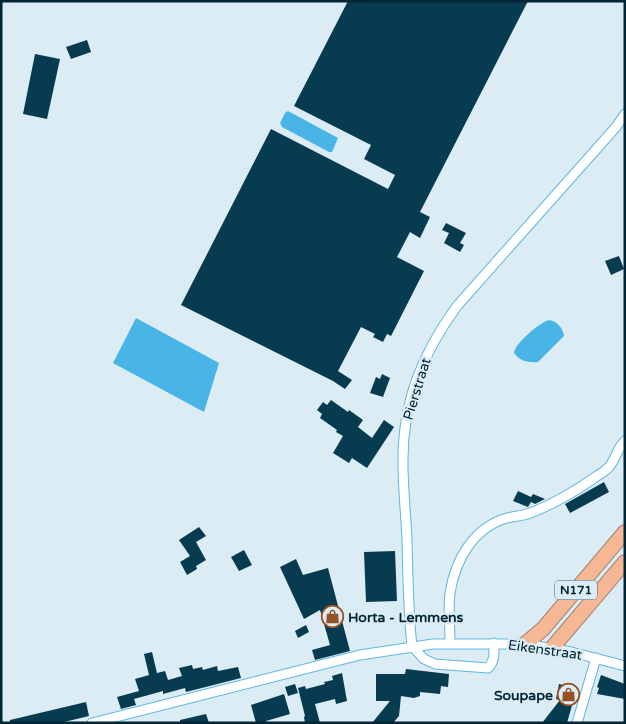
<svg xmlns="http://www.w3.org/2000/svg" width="626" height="724" viewBox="0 0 626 724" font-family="'Varela Round',sans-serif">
	<rect width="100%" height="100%" fill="#dbecf4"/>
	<g fill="#48b5e6">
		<path d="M 288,111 L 338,138 L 332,152 L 329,152 L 282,127 L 280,123 L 285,113 Z"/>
		<path d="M 136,318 L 219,363 L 204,412 L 113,363 Z"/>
		<path d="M 549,320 C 557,321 563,328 564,336 L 538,362 C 528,363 520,361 514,353 C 515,343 539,323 549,320 Z"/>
	</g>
	<g fill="#073b50">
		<path d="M 348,1 L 528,1 L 420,212 L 430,217 L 420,238 L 410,232 L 397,257 L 424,271 L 391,336 L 387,334 L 383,342 L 373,337 L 375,334 L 361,327 L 338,371 L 352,380 L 345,389 L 333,381 L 181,305 L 271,129 L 388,189 L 395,175 L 364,159 L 371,145 L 294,106 Z"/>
		<path d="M 87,40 L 91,52 L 71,59 L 66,47 Z"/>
		<path d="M 35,54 L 60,59 L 47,119 L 23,114 Z"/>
		<path d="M 446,223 L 466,233 L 460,243 L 464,245 L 460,252 L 444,243 L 449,233 L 442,230 Z"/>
		<path d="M 619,256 L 624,269 L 611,275 L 605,261 Z"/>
		<path d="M 382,374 L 390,378 L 383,397 L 370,393 L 376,377 L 380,379 Z"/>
		<path d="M 331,400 L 348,412 L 349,410 L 363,420 L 358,427 L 372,438 L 384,420 L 394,427 L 367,468 L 352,458 L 349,463 L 333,453 L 343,436 L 336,432 L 337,430 L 320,418 L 322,414 L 317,410 L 323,402 L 327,405 Z"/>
		<path d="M 604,482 L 609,492 L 570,513 L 565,504 Z"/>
		<path d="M 518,491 L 531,497 L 533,494 L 545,499 L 535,504 L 531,502 L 528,507 L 513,501 Z"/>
		<path d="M 199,527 L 206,536 L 196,542 L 206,560 L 196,566 L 197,569 L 187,575 L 180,562 L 190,556 L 179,540 Z"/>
		<path d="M 244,550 L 252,565 L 239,571 L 231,557 Z"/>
		<path d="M 395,551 L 397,601 L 366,602 L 364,552 Z"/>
		<path d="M 296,559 L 303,575 L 328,568 L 350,651 L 315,660 L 312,650 L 330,645 L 320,610 L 304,619 L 280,567 Z"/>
		<path d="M 306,625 L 309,632 L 298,638 L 295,631 Z"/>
		<path d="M 152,652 L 157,673 L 165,671 L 168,680 L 182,676 L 179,668 L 192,665 L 193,669 L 202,667 L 203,670 L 217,666 L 218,671 L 238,667 L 241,678 L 186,692 L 185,688 L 163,694 L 163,691 L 134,699 L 136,705 L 121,709 L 117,697 L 139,691 L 135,679 L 149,675 L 144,654 Z"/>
		<path d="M 406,669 L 449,674 L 448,687 L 441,686 L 440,694 L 420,692 L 420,696 L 414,698 L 401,696 L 399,716 L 393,723 L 372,723 L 390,701 L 376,701 L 376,674 L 405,674 Z"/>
		<path d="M 342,673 L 347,701 L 336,704 L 335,699 L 315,704 L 320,723 L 305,723 L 304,717 L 305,716 L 298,688 L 305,686 L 306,689 L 325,684 L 324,682 L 333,680 L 332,676 Z"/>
		<path d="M 601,675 L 625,684 L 625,699 L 597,694 L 599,688 L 597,687 Z"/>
		<path d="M 295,684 L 298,693 L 288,696 L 285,687 Z"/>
		<path d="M 559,684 L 576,688 L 574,703 L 573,702 L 567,723 L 542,723 L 560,700 L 556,699 Z"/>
		<path d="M 284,694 L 290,714 L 266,721 L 267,723 L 256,723 L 251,705 Z"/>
		<path d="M 86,702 L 89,716 L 60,723 L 10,723 L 10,720 Z"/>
		<path d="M 206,714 L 209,723 L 180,723 L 180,720 Z"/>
	</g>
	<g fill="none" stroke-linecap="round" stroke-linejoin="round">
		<defs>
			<g id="minor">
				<path d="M 450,643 C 450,627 448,609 450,593 C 455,560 474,527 507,518 C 515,516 523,516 530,513 C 550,506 579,489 597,476 C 601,474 606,470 609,467 C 616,459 617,448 625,441"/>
				<path d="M 494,643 C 494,653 495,661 488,668 L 435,664 L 424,659 L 412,646 C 408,611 408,575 407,540 C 406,515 403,489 403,464 C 402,403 422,354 457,306 L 616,127 L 625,114"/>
				<path d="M 92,723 L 360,655 L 433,644 L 525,644 L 571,652 L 625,666"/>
				<path d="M 577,723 L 596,658"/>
			</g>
			<g id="highway">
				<path d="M 525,644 L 543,629 L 625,532"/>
				<path d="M 552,648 L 625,562"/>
			</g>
		</defs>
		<use href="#minor" stroke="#5eb7e1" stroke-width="11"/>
		<use href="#highway" stroke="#9f8473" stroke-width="16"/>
		<use href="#minor" stroke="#fff" stroke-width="9"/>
		<use href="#highway" stroke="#f5b794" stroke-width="14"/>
	</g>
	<defs>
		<symbol id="shop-ring" viewBox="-11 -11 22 22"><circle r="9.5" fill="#dbecf4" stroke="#955124" stroke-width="1.5"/><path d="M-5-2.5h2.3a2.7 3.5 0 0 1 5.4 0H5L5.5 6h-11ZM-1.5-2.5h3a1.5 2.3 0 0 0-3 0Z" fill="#955124"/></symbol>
	</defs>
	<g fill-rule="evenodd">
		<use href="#shop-ring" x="320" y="604" width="25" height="25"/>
		<use href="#shop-ring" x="556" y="682" width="25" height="25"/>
	</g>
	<g text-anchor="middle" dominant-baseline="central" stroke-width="5" stroke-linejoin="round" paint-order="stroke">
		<rect fill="#dbecf4" stroke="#42616e" stroke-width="1" x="555" y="580.5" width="42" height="19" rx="4"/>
		<g font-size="12" font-weight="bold" fill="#002535">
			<text x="576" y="590">N171</text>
		</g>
		<g font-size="14" fill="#002535" stroke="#dbecf4">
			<text transform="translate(417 389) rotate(-73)">Pierstraat</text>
			<text transform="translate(545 650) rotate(8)">Eikenstraat</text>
		</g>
		<g font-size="14" font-weight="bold" fill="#002535" stroke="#dbecf4" text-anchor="start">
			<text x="348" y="617">Horta - Lemmens</text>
			<text x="553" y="695" text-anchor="end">Soupape</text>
		</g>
	</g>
	<rect width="626" height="724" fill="none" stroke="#002535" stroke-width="5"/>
</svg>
